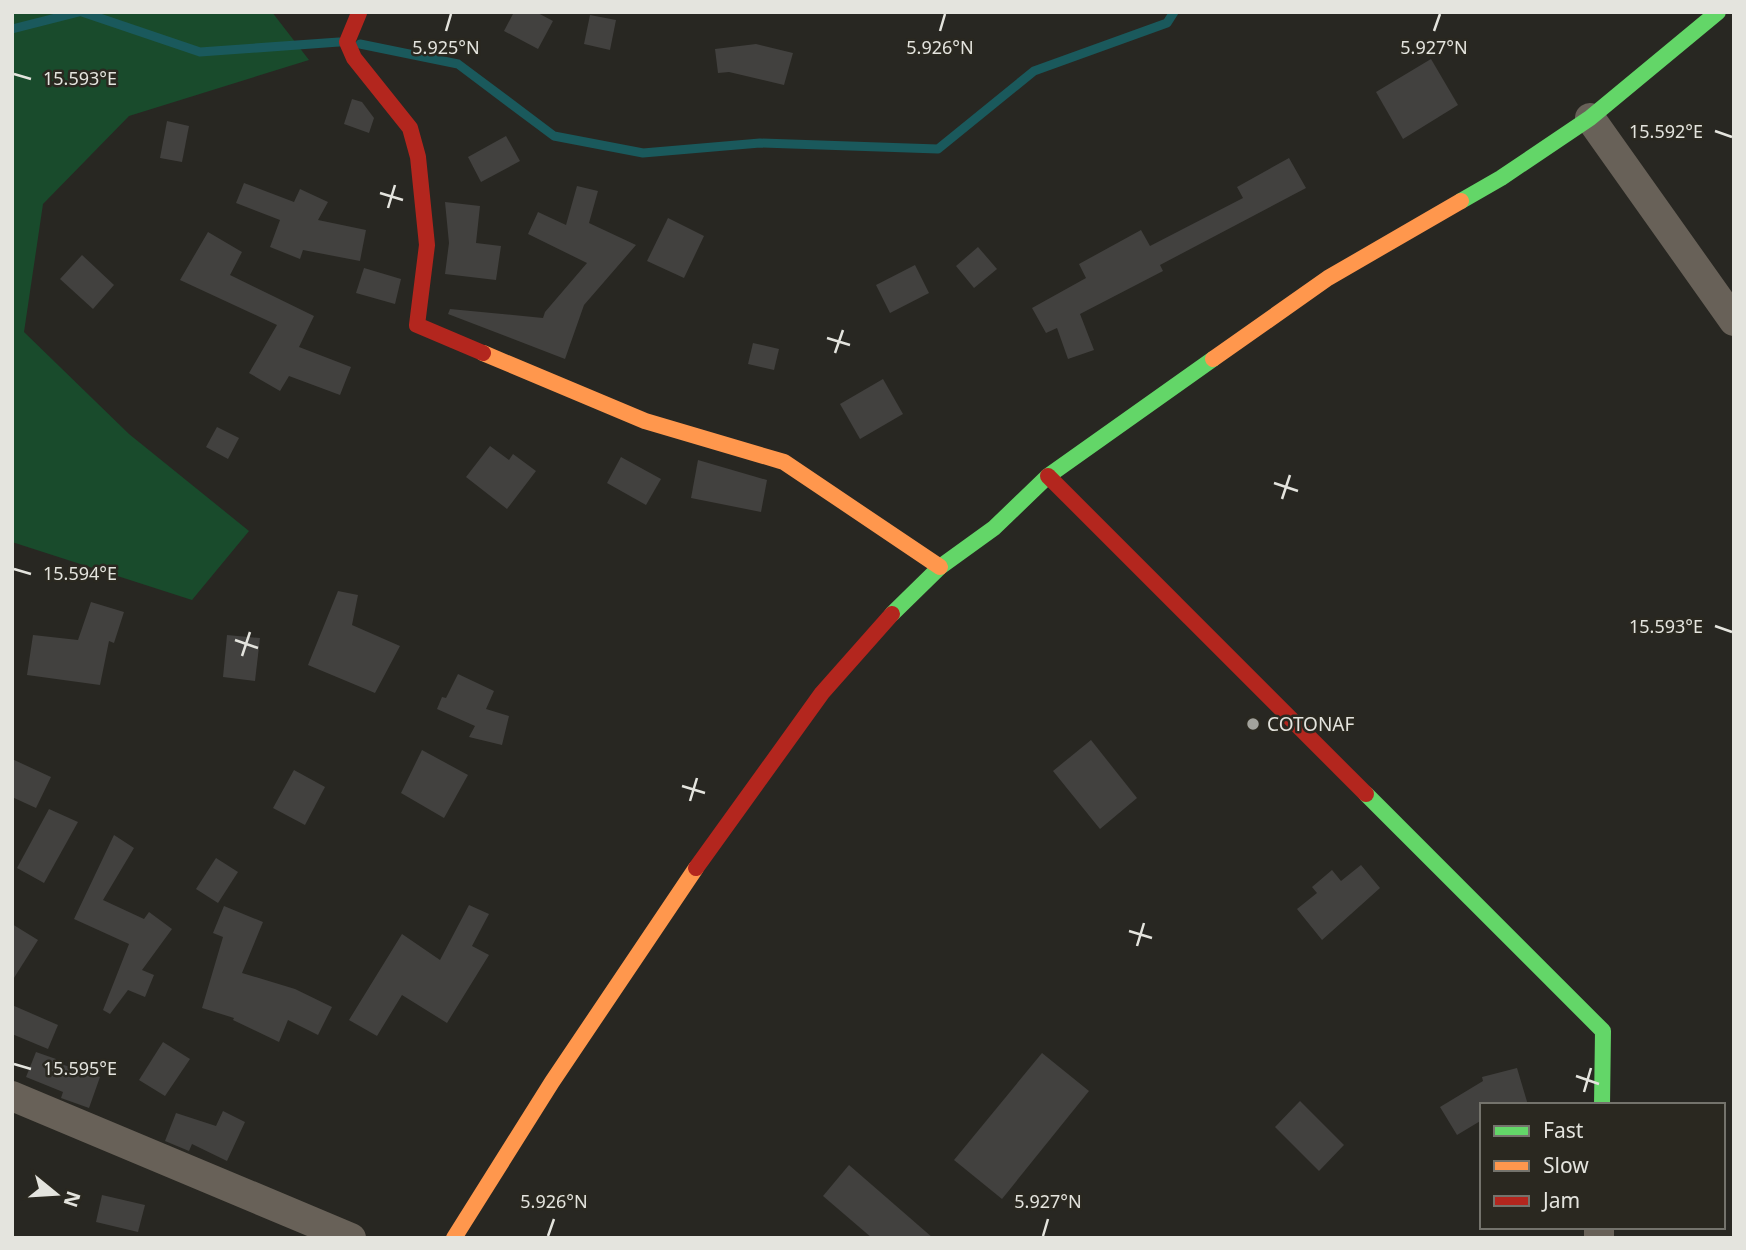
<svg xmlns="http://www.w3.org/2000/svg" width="1746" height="1250" viewBox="0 0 1746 1250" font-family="'Noto Sans',sans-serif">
	<rect width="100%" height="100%" fill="#282722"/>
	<path fill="#194b2c" d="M 12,12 L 272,12 L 309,60 L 129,116 L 43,204 L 24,332 L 129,434 L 249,531 L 192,600 L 12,542 Z"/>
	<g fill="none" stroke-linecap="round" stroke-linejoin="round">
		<g stroke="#1a595c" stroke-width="9">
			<path d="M 82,12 L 200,52 L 339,42"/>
			<path d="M 12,29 L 79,12"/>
			<path d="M 360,44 L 458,64 L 554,136 L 643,153 L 760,143 L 938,149 L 1034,71 L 1167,23 L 1174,12"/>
		</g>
	</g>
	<g fill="#42413f">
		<path d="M 514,12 L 536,12 L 553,21 L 538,49 L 504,31 Z"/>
		<path d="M 590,15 L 616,20 L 610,50 L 584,44 Z"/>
		<path d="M 756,44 L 793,53 L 784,85 L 729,72 L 718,73 L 715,49 Z"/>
		<path d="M 1431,59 L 1458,105 L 1403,139 L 1376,92 Z"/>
		<path d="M 352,99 L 362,102 L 374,118 L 369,133 L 344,124 Z"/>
		<path d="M 167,121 L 189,126 L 182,162 L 160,158 Z"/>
		<path d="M 506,136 L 520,161 L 481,182 L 468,157 Z"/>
		<path d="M 1289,158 L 1306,188 L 1160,265 L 1163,271 L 1080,314 L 1094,350 L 1068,359 L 1057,328 L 1046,333 L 1032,308 L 1086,278 L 1079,264 L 1141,230 L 1150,246 L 1243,198 L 1237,187 Z"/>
		<path d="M 244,183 L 294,202 L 300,189 L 328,202 L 318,220 L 366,230 L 360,261 L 303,250 L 300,259 L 270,247 L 280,220 L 236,203 Z"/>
		<path d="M 577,186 L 598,191 L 589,223 L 636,245 L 584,305 L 565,359 L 448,314 L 450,309 L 543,318 L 545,312 L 587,263 L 528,234 L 538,212 L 566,225 Z"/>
		<path d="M 445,202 L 480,206 L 476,243 L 501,246 L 496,280 L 445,274 L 449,243 Z"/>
		<path d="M 668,218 L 704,236 L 684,278 L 647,261 Z"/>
		<path d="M 208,232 L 242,252 L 230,275 L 314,316 L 299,347 L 351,367 L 340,395 L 289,376 L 280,391 L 249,373 L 277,325 L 180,280 Z"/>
		<path d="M 978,247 L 997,269 L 974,288 L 956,266 Z"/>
		<path d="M 82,255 L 114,285 L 93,309 L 60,279 Z"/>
		<path d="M 915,265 L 929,293 L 890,313 L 876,285 Z"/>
		<path d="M 364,268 L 401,279 L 395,304 L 356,293 Z"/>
		<path d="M 753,343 L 779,349 L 774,370 L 748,364 Z"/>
		<path d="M 883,379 L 903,414 L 860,439 L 840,404 Z"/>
		<path d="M 217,427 L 239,438 L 228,459 L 206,447 Z"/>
		<path d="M 490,446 L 509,460 L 513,454 L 536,471 L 507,509 L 466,477 Z"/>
		<path d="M 621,457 L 661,479 L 646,505 L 607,483 Z"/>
		<path d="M 698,460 L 767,480 L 761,512 L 691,498 Z"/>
		<path d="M 338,591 L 358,595 L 352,625 L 400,646 L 375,693 L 308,665 Z"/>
		<path d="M 91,602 L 124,612 L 114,643 L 109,641 L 100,685 L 27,675 L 33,635 L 78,640 Z"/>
		<path d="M 227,635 L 260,638 L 255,681 L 223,677 Z"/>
		<path d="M 458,674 L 494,691 L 486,709 L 509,716 L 502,745 L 469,737 L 475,726 L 437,709 L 442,697 L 446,698 Z"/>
		<path d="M 1091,740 L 1137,798 L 1100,829 L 1053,771 Z"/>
		<path d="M 422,750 L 468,775 L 444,818 L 401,793 Z"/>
		<path d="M 12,759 L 51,777 L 36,808 L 12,797 Z"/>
		<path d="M 294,770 L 325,787 L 305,825 L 273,808 Z"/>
		<path d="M 49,809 L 78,822 L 44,883 L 17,868 Z"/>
		<path d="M 114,835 L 134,848 L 103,900 L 144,919 L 149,912 L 172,929 L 142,970 L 154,975 L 145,997 L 128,990 L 110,1014 L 103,1010 L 129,944 L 74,919 Z"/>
		<path d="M 216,858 L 238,872 L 218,903 L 196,889 Z"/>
		<path d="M 1361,865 L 1380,888 L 1322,940 L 1297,909 L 1317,893 L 1312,887 L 1332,870 L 1341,881 Z"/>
		<path d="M 469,905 L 489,914 L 472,946 L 489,955 L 447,1023 L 402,995 L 377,1036 L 349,1020 L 402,934 L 440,960 Z"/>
		<path d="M 224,906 L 263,922 L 242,973 L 295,989 L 332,1007 L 318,1035 L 288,1020 L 279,1042 L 233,1020 L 234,1018 L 202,1008 L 223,937 L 213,933 Z"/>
		<path d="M 12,924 L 38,940 L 12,981 Z"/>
		<path d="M 12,1005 L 58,1025 L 48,1049 L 12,1034 Z"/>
		<path d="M 163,1042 L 190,1059 L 165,1096 L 139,1080 Z"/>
		<path d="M 36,1052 L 56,1059 L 55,1062 L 100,1077 L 89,1108 L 61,1098 L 63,1092 L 26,1077 Z"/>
		<path d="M 1042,1053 L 1089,1091 L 1002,1199 L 954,1160 Z"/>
		<path d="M 1517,1068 L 1528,1105 L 1482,1105 L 1482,1120 L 1457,1135 L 1440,1107 L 1483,1081 L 1482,1077 Z"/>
		<path d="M 1300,1101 L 1344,1145 L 1319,1171 L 1275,1127 Z"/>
		<path d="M 223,1111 L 245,1122 L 227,1161 L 192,1144 L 189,1151 L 165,1141 L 176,1113 L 216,1126 Z"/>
		<path d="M 849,1165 L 933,1238 L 872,1238 L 823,1196 Z"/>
		<path d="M 102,1195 L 145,1205 L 138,1232 L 96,1222 Z"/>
	</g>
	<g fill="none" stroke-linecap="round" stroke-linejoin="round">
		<g stroke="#686158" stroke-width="30">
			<path d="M 1590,118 L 1734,321"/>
			<path d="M 12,1096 L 351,1238"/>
			<path d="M 1599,1238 L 1599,1227"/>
		</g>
		<g stroke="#63d668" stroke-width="16">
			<path d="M 1461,201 L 1501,178 L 1590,118 L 1718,12"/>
			<path d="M 892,614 L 940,567 L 994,528 L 1048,476 L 1213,359"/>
			<path d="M 1366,794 L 1603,1031 L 1602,1105"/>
		</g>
		<g stroke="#ff974d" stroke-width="16">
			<path d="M 483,353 L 645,421 L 784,462 L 940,567"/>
			<path d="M 1213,359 L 1328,278 L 1461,201"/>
			<path d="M 454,1238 L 552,1082 L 696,868"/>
		</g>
		<g stroke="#b3261e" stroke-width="16">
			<path d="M 359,13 L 347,42 L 354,58 L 410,128 L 418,157 L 427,245 L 417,325 L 483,353"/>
			<path d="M 1048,476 L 1366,794"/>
			<path d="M 696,868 L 822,693 L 892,614"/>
		</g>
	</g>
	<path fill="none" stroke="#e4e4de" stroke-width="2.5" d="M 446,31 L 451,14M 940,31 L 945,14M 1434,31 L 1440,14M 14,74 L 31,79M 1715,131 L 1732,137M 380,193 L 403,200M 388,208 L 395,185M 827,338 L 850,345M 835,353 L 843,330M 1274,483 L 1298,491M 1282,499 L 1290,475M 14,569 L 31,574M 1715,626 L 1732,632M 235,640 L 258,648M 242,656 L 250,632M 682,786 L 705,793M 690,801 L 697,778M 1129,931 L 1152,938M 1137,946 L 1144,923M 14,1064 L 31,1069M 1576,1076 L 1599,1084M 1584,1092 L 1591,1068M 548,1236 L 554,1219M 1043,1236 L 1048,1219"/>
	<circle fill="#a2a29c" stroke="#2a2820" stroke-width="2.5" cx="1253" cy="724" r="7"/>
	<g text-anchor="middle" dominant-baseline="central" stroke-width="5" stroke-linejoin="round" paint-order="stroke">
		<g font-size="19" fill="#e4e4de" stroke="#2a2820" text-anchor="start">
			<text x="1267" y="724">COTONAF</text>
		</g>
	</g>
	<g font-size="18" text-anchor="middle" fill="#e4e4de" stroke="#2a2820" stroke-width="5" stroke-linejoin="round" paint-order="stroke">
		<text x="446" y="54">5.925°N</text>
		<text x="940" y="54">5.926°N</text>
		<text x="1434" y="54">5.927°N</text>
		<text x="80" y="85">15.593°E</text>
		<text x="1666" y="138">15.592°E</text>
		<text x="80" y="580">15.594°E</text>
		<text x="1666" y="633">15.593°E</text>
		<text x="80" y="1075">15.595°E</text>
		<text x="554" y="1208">5.926°N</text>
		<text x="1048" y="1208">5.927°N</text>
	</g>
	<rect width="1746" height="1250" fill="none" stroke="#e4e4de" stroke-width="28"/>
	<rect x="1480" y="1103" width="245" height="126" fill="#2a2820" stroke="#74736c" stroke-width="2"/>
	<rect x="1494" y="1126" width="35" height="10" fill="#63d668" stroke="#74736c" stroke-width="2"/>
	<text x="1543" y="1138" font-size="21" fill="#e4e4de">Fast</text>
	<rect x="1494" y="1161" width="35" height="10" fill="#ff974d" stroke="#74736c" stroke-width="2"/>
	<text x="1543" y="1173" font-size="21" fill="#e4e4de">Slow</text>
	<rect x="1494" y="1196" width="35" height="10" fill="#b3261e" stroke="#74736c" stroke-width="2"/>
	<text x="1543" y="1208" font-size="21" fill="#e4e4de">Jam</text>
	<g transform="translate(56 1194) rotate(108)" stroke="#2a2820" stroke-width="5" paint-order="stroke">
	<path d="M0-5L12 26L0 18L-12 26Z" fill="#e4e4de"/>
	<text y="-10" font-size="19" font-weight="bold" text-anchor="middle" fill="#e4e4de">N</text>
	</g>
</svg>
